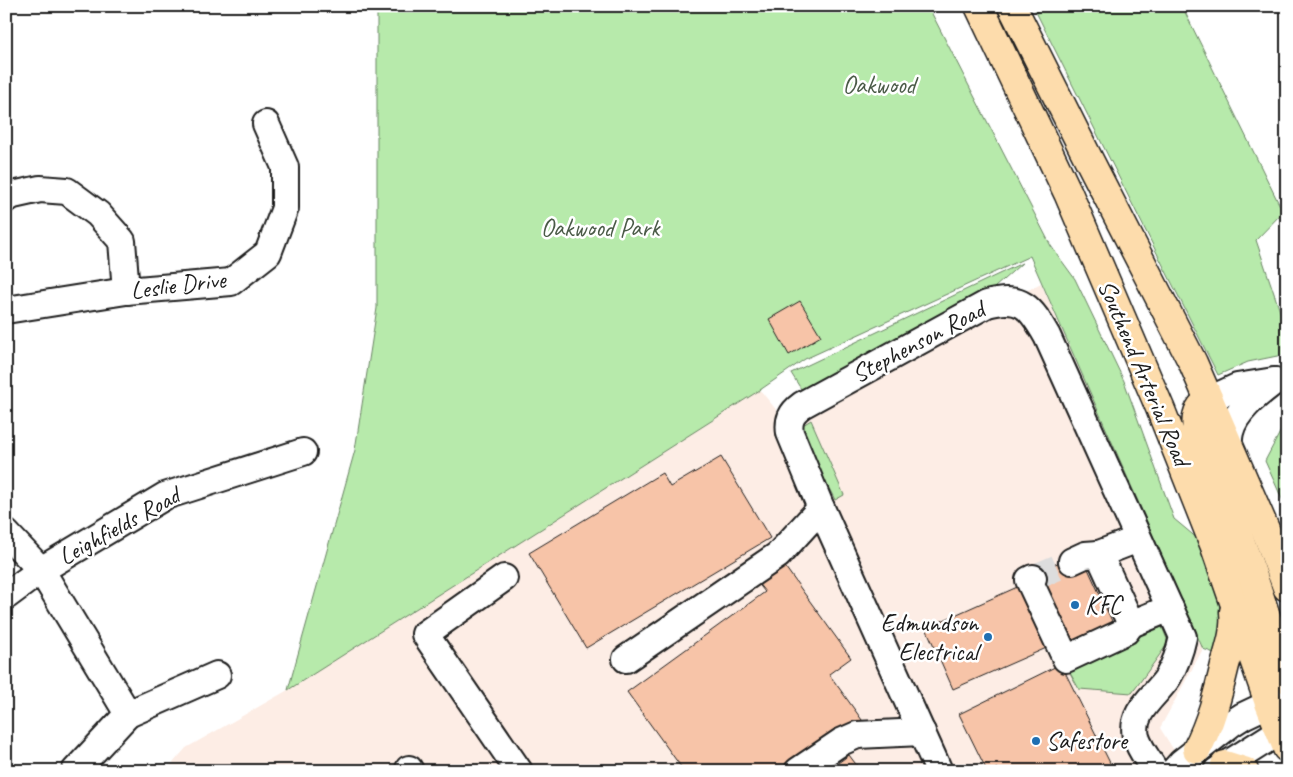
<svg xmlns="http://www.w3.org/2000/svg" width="1293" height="777" viewBox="0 0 1293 777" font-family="Caveat,sans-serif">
	<rect width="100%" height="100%" fill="#fff"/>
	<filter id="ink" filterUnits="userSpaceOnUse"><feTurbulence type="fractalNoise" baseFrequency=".02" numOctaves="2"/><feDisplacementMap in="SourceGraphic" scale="10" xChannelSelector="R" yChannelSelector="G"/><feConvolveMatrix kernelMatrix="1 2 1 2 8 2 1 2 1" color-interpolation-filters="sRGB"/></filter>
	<g filter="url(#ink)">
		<path fill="#fdede5" d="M 1041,283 L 1203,649 L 1160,728 L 1187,771 L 166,771 L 186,748 L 288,690 L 760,390 L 783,418 Z"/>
		<g fill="#b7eaab" stroke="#6a8364">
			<path d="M 377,6 L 928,6 L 1051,246 L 1075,279 L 1124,381 L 1174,519 L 1198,539 L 1225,602 L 1217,654 L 1203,649 L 1030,256 L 805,359 L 760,390 L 288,690 L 355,450 L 377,308 Z"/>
			<path d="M 1033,6 L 1182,6 L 1283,212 L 1256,240 L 1287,332 L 1287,354 L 1248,362 L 1218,375 Z"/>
			<path d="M 1022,263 L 957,321 L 806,397 L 791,373 Z"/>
			<path d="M 1287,419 L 1287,510 L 1265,461 Z"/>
			<path d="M 811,420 L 844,495 L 835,500 L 798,428 Z"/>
			<path d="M 1160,622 L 1167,639 L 1166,646 L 1132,693 L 1079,689 L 1065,664 Z"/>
		</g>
		<g fill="#f7c4a8" stroke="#1c1c1c">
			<path d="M 800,301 L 821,336 L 789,355 L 769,319 Z"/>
			<path d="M 721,457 L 770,538 L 586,648 L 529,553 L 662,473 L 670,487 Z"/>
			<path d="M 1070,557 L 1084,560 L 1117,632 L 1068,655 L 1032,575 Z"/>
			<path d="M 783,564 L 851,658 L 829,674 L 862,720 L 791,771 L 684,771 L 627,692 L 765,592 L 757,582 Z"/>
			<path d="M 1024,584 L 1051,646 L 953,689 L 926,628 Z"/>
			<path d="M 1061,664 L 1114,771 L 998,771 L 997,768 L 992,771 L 987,771 L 959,714 Z"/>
			<path d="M 849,755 L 861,771 L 827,771 Z"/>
		</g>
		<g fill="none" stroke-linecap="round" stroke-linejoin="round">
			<path stroke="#ddd" stroke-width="26" stroke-dasharray="26 13" stroke-linecap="butt" d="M 1033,578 L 1072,561"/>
			<defs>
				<g id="minor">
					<path d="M 6,199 L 13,195 L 40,189 L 67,191 L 98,214 L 122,241 L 126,291"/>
					<path d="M 6,310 L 126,291 L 231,282 L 268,253 L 285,208 L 285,167 L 266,124"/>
					<path d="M 1209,400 L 1237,387 L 1274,381"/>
					<path d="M 1228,444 C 1229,441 1229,436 1230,432 C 1235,411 1258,394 1275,381"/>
					<path d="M 6,533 L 41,570 L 128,714 L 75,771"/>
					<path d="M 1138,539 L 1099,554 L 1131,624 L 1170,608"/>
					<path d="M 1072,561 L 1085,555 L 1099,554"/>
					<path d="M 504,578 L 425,634 L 519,771"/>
					<path d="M 1033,578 L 1029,580 L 1066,659 L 1126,631 L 1131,624"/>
					<path d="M 6,596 L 41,570 L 165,496 L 303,452"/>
					<path d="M 626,659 L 778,555 L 821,508"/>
					<path d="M 128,714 L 217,675"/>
					<path d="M 409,769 L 410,771"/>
					<path d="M 798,771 L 841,742 L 857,735 L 922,732"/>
					<path d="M 939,771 L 821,508 L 790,433 C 788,420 791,413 802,405 L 987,304 C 1022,294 1031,308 1047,336 L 1183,637 C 1180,651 1175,665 1168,677 C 1156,696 1130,711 1136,737 C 1140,750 1148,759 1155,771"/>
					<path d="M 1174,771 L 1182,762 L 1232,723 L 1243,716 L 1287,695"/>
					<path d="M 1217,771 L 1280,731 L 1287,728"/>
				</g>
				<g id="highway">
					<path d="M 979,6 L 1068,193 L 1160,408 L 1214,544 L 1269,703 L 1287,748"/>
					<path d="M 1012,6 L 1089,160 L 1193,363 L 1268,536 L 1287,587"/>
					<path d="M 1209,400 C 1198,407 1195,417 1197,430 L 1226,501 L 1252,574 L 1287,679"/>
					<path d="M 1197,749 C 1211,722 1218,694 1225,665 C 1230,647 1236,630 1234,612"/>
					<path d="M 1225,765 L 1244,771"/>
				</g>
			</defs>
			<use href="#minor" stroke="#1c1c1c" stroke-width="30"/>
			<use href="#highway" stroke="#1c1c1c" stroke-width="31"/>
			<use href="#minor" stroke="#fff" stroke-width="26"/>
			<use href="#highway" stroke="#fddcac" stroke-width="28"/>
		</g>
	</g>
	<g fill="#1f6fb2" stroke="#fff" stroke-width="2">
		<circle cx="1075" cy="605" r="5"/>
		<circle cx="988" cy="637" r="5"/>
		<circle cx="1036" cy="741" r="5"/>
	</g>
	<g text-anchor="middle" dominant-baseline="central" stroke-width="5" stroke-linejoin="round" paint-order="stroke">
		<g font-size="25" fill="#4a5a47" stroke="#fff">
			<text x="879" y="85">Oakwood</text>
			<text x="600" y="228">Oakwood Park</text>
		</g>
		<g font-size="25" fill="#1c1c1c" stroke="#fff">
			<text transform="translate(178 285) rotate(-7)">Leslie Drive</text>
			<text transform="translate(918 342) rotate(-28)">Stephenson Road</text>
			<text transform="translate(1144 373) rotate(67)">Southend Arterial Road</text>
			<text transform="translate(119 526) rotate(-29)">Leighfields Road</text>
		</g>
		<g font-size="25" fill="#1c1c1c" stroke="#fff" text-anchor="start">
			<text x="1085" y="605">KFC</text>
			<text x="978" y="623" text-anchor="end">Edmundson<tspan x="978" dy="29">Electrical</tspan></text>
			<text x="1046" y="741">Safestore</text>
		</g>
	</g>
	<rect width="1293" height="777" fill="none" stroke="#fff" stroke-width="25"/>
	<rect x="12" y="12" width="1268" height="752" fill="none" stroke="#1c1c1c" stroke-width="2" filter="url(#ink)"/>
</svg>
